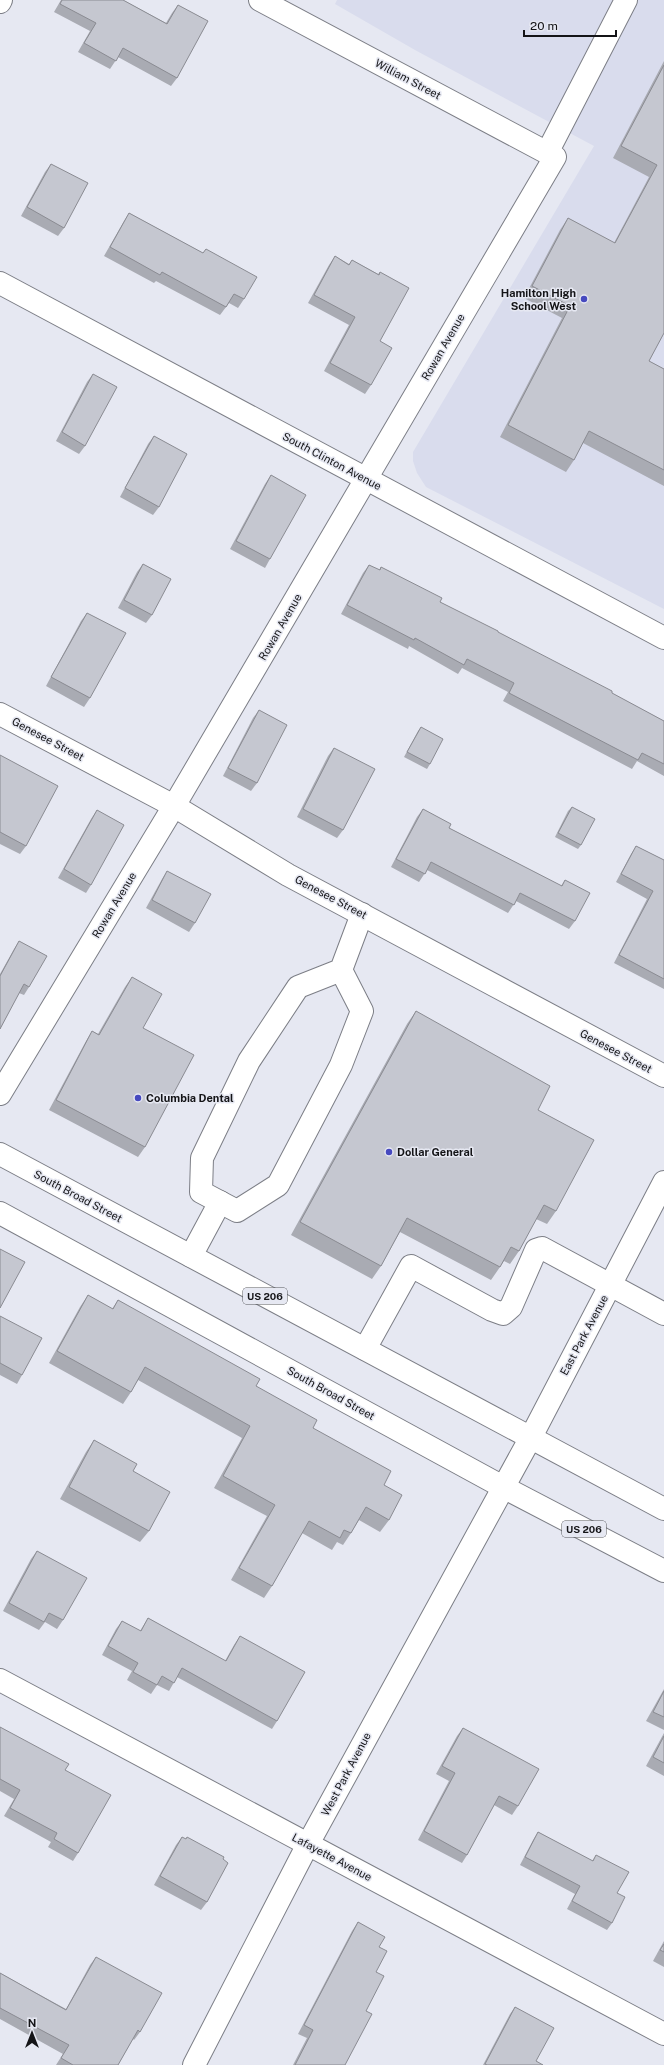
<svg xmlns="http://www.w3.org/2000/svg" width="664" height="2065" viewBox="0 0 664 2065" font-family="'Public Sans',sans-serif">
	<rect width="100%" height="100%" fill="#e6e8f2"/>
	<path fill="#d9dced" d="M 337,0 L 664,0 L 664,609 L 426,487 L 417,473 L 413,461 L 413,452 L 594,146 L 415,50 L 335,4 Z"/>
	<g fill="none" stroke-linecap="round" stroke-linejoin="round">
		<defs>
			<g id="minor">
				<path d="M 0,2 L 1,0"/>
				<path d="M 547,153 L 626,0"/>
				<path d="M 0,283 L 664,638"/>
				<path d="M 0,714 L 174,806 L 288,875 L 664,1076"/>
				<path d="M 341,970 L 362,1011 L 341,1065 L 278,1185 L 237,1211 L 201,1192 L 202,1158 L 249,1061 L 298,987 L 341,970 L 362,914"/>
				<path d="M 0,1094 L 174,806 L 555,157 L 260,0"/>
				<path d="M 191,1256 L 220,1202"/>
				<path d="M 365,1349 L 411,1266 L 492,1310 L 503,1314 L 511,1307 L 536,1250 L 542,1248 L 664,1314"/>
				<path d="M 0,1680 L 664,2034"/>
				<path d="M 194,2065 L 308,1844 L 531,1437 L 664,1182"/>
			</g>
			<g id="major">
				<path d="M 0,1154 L 664,1509"/>
				<path d="M 0,1213 L 503,1487 L 664,1571"/>
			</g>
		</defs>
		<use href="#minor" stroke="#7c7e86" stroke-width="24"/>
		<use href="#major" stroke="#7c7e86" stroke-width="24"/>
		<use href="#minor" stroke="#fff" stroke-width="22"/>
		<use href="#major" stroke="#fff" stroke-width="22"/>
	</g>
	<g fill="#a9abb3">
		<path d="M 61,0 L 123,0 L 166,23 L 172,13 L 178,5 L 177,78 L 171,86 L 118,57 L 110,69 L 78,52 L 90,31 L 54,12 Z"/>
		<path d="M 664,61 L 664,333 L 649,361 L 664,369 L 664,486 L 583,443 L 574,460 L 566,472 L 500,437 L 562,318 L 524,298 L 560,230 L 568,218 L 614,243 L 649,177 L 613,158 Z"/>
		<path d="M 51,164 L 64,228 L 58,236 L 21,216 L 45,172 Z"/>
		<path d="M 129,213 L 203,253 L 206,249 L 244,299 L 238,308 L 229,303 L 220,315 L 156,281 L 154,283 L 104,256 L 124,221 Z"/>
		<path d="M 335,256 L 349,264 L 352,260 L 378,274 L 380,272 L 380,341 L 371,385 L 365,394 L 324,371 L 349,325 L 308,303 L 329,265 Z"/>
		<path d="M 93,374 L 85,446 L 79,454 L 56,441 L 87,382 Z"/>
		<path d="M 154,436 L 159,507 L 153,515 L 120,497 L 148,444 Z"/>
		<path d="M 271,475 L 270,559 L 265,568 L 230,549 L 265,484 Z"/>
		<path d="M 143,564 L 152,615 L 146,623 L 118,608 L 137,572 Z"/>
		<path d="M 369,565 L 379,570 L 381,567 L 440,602 L 664,721 L 664,776 L 637,761 L 632,769 L 503,701 L 508,692 L 462,668 L 458,674 L 409,646 L 408,649 L 341,614 L 363,573 Z"/>
		<path d="M 87,613 L 90,698 L 84,707 L 46,686 L 81,621 Z"/>
		<path d="M 259,710 L 257,783 L 251,791 L 223,776 L 253,718 Z"/>
		<path d="M 421,727 L 430,764 L 427,769 L 404,757 L 418,731 Z"/>
		<path d="M 334,748 L 343,830 L 337,838 L 297,817 L 328,756 Z"/>
		<path d="M 0,755 L 26,846 L 20,854 L 0,844 Z"/>
		<path d="M 572,807 L 581,845 L 578,849 L 555,837 L 568,811 Z"/>
		<path d="M 423,809 L 449,828 L 561,886 L 565,880 L 575,921 L 569,929 L 516,901 L 508,913 L 427,870 L 419,882 L 391,867 L 417,817 Z"/>
		<path d="M 97,810 L 91,885 L 86,893 L 58,878 L 91,819 Z"/>
		<path d="M 636,846 L 664,860 L 664,989 L 614,963 L 647,899 L 616,882 L 631,854 Z"/>
		<path d="M 167,871 L 195,923 L 189,932 L 146,908 L 162,879 Z"/>
		<path d="M 19,941 L 29,987 L 24,995 L 19,993 L 0,1029 L 0,974 L 14,949 Z"/>
		<path d="M 132,977 L 143,1028 L 145,1147 L 138,1157 L 49,1110 L 86,1041 L 92,1031 L 98,1034 L 125,987 Z"/>
		<path d="M 416,1011 L 538,1110 L 556,1211 L 547,1224 L 536,1219 L 519,1251 L 510,1264 L 504,1261 L 500,1267 L 491,1280 L 400,1232 L 381,1266 L 372,1279 L 291,1235 L 407,1024 Z"/>
		<path d="M 88,1295 L 112,1309 L 118,1300 L 256,1386 L 313,1428 L 384,1485 L 389,1520 L 380,1532 L 359,1520 L 351,1533 L 343,1545 L 337,1542 L 332,1550 L 302,1533 L 272,1586 L 264,1598 L 231,1580 L 267,1516 L 214,1488 L 242,1438 L 138,1380 L 131,1392 L 123,1404 L 49,1363 L 80,1307 Z"/>
		<path d="M 0,1316 L 22,1375 L 17,1384 L 0,1375 Z"/>
		<path d="M 94,1440 L 133,1471 L 149,1531 L 140,1542 L 60,1499 L 86,1452 Z"/>
		<path d="M 37,1551 L 63,1620 L 57,1629 L 45,1622 L 39,1630 L 3,1611 L 31,1559 Z"/>
		<path d="M 148,1618 L 225,1661 L 234,1645 L 240,1636 L 277,1721 L 272,1729 L 177,1677 L 169,1691 L 157,1685 L 151,1694 L 127,1680 L 132,1671 L 102,1655 L 116,1629 L 122,1621 L 140,1631 Z"/>
		<path d="M 664,1689 L 664,1730 L 646,1721 Z"/>
		<path d="M 0,1727 L 65,1770 L 78,1853 L 73,1861 L 48,1847 L 51,1842 L 4,1816 L 14,1799 L 0,1791 Z"/>
		<path d="M 463,1728 L 518,1806 L 512,1815 L 494,1805 L 467,1855 L 462,1863 L 418,1840 L 449,1781 L 436,1774 L 457,1736 Z"/>
		<path d="M 664,1733 L 664,1776 L 646,1766 Z"/>
		<path d="M 538,1832 L 592,1861 L 596,1855 L 617,1893 L 612,1923 L 607,1930 L 567,1909 L 575,1894 L 520,1865 L 533,1840 Z"/>
		<path d="M 182,1837 L 207,1902 L 201,1910 L 154,1885 L 176,1845 Z"/>
		<path d="M 358,1922 L 379,1947 L 376,1972 L 366,2011 L 345,2065 L 293,2065 L 307,2038 L 298,2034 L 352,1931 Z"/>
		<path d="M 664,1941 L 664,1967 L 653,1961 Z"/>
		<path d="M 96,1957 L 140,2032 L 134,2040 L 133,2039 L 118,2065 L 56,2065 L 63,2054 L 0,2019 L 0,1973 L 66,2009 L 90,1965 Z"/>
		<path d="M 515,2007 L 536,2061 L 543,2065 L 483,2065 L 510,2014 Z"/>
	</g>
	<g fill="#c5c7d0" stroke="#8a8b92">
		<path d="M 62,0 L 123,0 L 167,24 L 178,5 L 208,21 L 177,78 L 123,48 L 116,61 L 84,43 L 96,23 L 60,4 Z"/>
		<path d="M 664,65 L 664,333 L 649,361 L 664,369 L 664,470 L 589,431 L 574,460 L 508,425 L 570,306 L 532,286 L 568,218 L 615,243 L 657,165 L 621,146 Z"/>
		<path d="M 51,164 L 88,183 L 64,228 L 27,207 Z"/>
		<path d="M 129,213 L 203,253 L 206,249 L 257,277 L 244,299 L 234,294 L 226,307 L 162,272 L 160,275 L 110,247 Z"/>
		<path d="M 335,256 L 349,265 L 352,260 L 379,275 L 380,272 L 409,288 L 380,341 L 392,348 L 371,385 L 330,363 L 355,317 L 314,295 Z"/>
		<path d="M 93,374 L 117,387 L 85,446 L 62,432 Z"/>
		<path d="M 154,436 L 187,454 L 159,507 L 125,488 Z"/>
		<path d="M 271,475 L 306,495 L 270,559 L 236,541 Z"/>
		<path d="M 143,564 L 171,579 L 152,615 L 124,600 Z"/>
		<path d="M 369,565 L 380,570 L 381,567 L 442,598 L 440,602 L 498,631 L 498,632 L 612,691 L 612,693 L 664,721 L 664,764 L 642,753 L 638,760 L 509,693 L 514,683 L 467,659 L 464,665 L 415,638 L 414,640 L 347,605 Z"/>
		<path d="M 87,613 L 126,633 L 90,698 L 51,677 Z"/>
		<path d="M 259,710 L 287,725 L 257,783 L 228,768 Z"/>
		<path d="M 421,727 L 443,739 L 430,764 L 407,752 Z"/>
		<path d="M 334,748 L 375,769 L 343,830 L 303,809 Z"/>
		<path d="M 0,755 L 58,786 L 26,846 L 0,832 Z"/>
		<path d="M 572,807 L 595,819 L 581,845 L 558,833 Z"/>
		<path d="M 423,809 L 451,824 L 449,828 L 562,886 L 565,880 L 590,893 L 575,921 L 520,893 L 514,905 L 431,862 L 425,874 L 396,859 Z"/>
		<path d="M 97,810 L 124,825 L 91,885 L 64,869 Z"/>
		<path d="M 636,846 L 664,860 L 664,979 L 619,955 L 653,891 L 621,874 Z"/>
		<path d="M 167,871 L 211,894 L 195,923 L 152,900 Z"/>
		<path d="M 19,941 L 47,956 L 29,987 L 24,984 L 0,1029 L 0,976 Z"/>
		<path d="M 132,977 L 162,994 L 143,1028 L 194,1055 L 145,1147 L 56,1100 L 92,1031 L 99,1035 Z"/>
		<path d="M 416,1011 L 550,1086 L 538,1110 L 594,1140 L 556,1211 L 544,1205 L 519,1251 L 511,1247 L 500,1267 L 407,1218 L 381,1266 L 300,1222 Z"/>
		<path d="M 0,1249 L 25,1262 L 0,1308 Z"/>
		<path d="M 88,1295 L 113,1309 L 118,1300 L 260,1379 L 256,1386 L 317,1420 L 313,1428 L 391,1471 L 384,1485 L 402,1495 L 389,1520 L 366,1507 L 351,1533 L 344,1530 L 340,1538 L 309,1521 L 272,1586 L 239,1568 L 275,1505 L 223,1476 L 250,1426 L 145,1367 L 131,1392 L 57,1351 Z"/>
		<path d="M 0,1316 L 42,1338 L 22,1375 L 0,1363 Z"/>
		<path d="M 94,1440 L 137,1464 L 133,1471 L 170,1492 L 149,1531 L 69,1487 Z"/>
		<path d="M 37,1551 L 87,1578 L 63,1620 L 49,1613 L 44,1622 L 9,1603 Z"/>
		<path d="M 148,1618 L 226,1661 L 240,1636 L 305,1672 L 277,1721 L 182,1668 L 174,1683 L 162,1676 L 157,1685 L 133,1672 L 138,1663 L 108,1646 L 122,1621 L 141,1631 Z"/>
		<path d="M 664,1691 L 664,1717 L 653,1712 Z"/>
		<path d="M 0,1727 L 69,1764 L 65,1770 L 111,1795 L 78,1853 L 54,1839 L 57,1833 L 10,1808 L 20,1790 L 0,1779 Z"/>
		<path d="M 463,1728 L 539,1769 L 518,1806 L 499,1796 L 467,1855 L 424,1831 L 455,1773 L 442,1766 Z"/>
		<path d="M 664,1736 L 664,1763 L 653,1757 Z"/>
		<path d="M 538,1832 L 593,1861 L 596,1855 L 629,1872 L 617,1893 L 625,1897 L 612,1923 L 572,1901 L 580,1886 L 525,1857 Z"/>
		<path d="M 182,1837 L 186,1839 L 187,1837 L 224,1857 L 223,1859 L 228,1863 L 207,1902 L 160,1876 Z"/>
		<path d="M 358,1922 L 385,1937 L 379,1947 L 387,1951 L 376,1972 L 384,1976 L 366,2011 L 372,2014 L 345,2065 L 295,2065 L 313,2030 L 304,2025 Z"/>
		<path d="M 664,1944 L 664,1952 L 660,1950 Z"/>
		<path d="M 96,1957 L 162,1993 L 140,2032 L 138,2030 L 118,2065 L 73,2065 L 61,2058 L 69,2045 L 0,2008 L 0,1973 L 66,2010 Z"/>
		<path d="M 515,2007 L 554,2028 L 536,2061 L 543,2065 L 487,2065 L 485,2064 Z"/>
	</g>
	<g fill="#4649bf" stroke="#e6e8f2" stroke-width="1.5">
		<circle cx="584" cy="299" r="4"/>
		<circle cx="138" cy="1098" r="4"/>
		<circle cx="389" cy="1152" r="4"/>
	</g>
	<g text-anchor="middle" dominant-baseline="central" stroke-width="3" stroke-linejoin="round" paint-order="stroke">
		<g fill="#e6e8f2" stroke="#535459" stroke-width="1">
			<rect x="243" y="1288" width="44" height="16" rx="3"/>
			<rect x="562" y="1521" width="44" height="16" rx="3"/>
		</g>
		<g font-size="10" font-weight="bold" fill="#141417">
			<text x="265" y="1296">US 206</text>
			<text x="584" y="1529">US 206</text>
		</g>
		<g font-size="11" fill="#141417" stroke="#e6e8f2">
			<text transform="translate(408 79) rotate(28)">William Street</text>
			<text transform="translate(443 347) rotate(-60)">Rowan Avenue</text>
			<text transform="translate(332 461) rotate(28)">South Clinton Avenue</text>
			<text transform="translate(280 627) rotate(-60)">Rowan Avenue</text>
			<text transform="translate(48 739) rotate(28)">Genesee Street</text>
			<text transform="translate(331 897) rotate(28)">Genesee Street</text>
			<text transform="translate(114 905) rotate(-59)">Rowan Avenue</text>
			<text transform="translate(616 1051) rotate(28)">Genesee Street</text>
			<text transform="translate(78 1196) rotate(28)">South Broad Street</text>
			<text transform="translate(584 1335) rotate(-62)">East Park Avenue</text>
			<text transform="translate(331 1393) rotate(29)">South Broad Street</text>
			<text transform="translate(346 1774) rotate(-62)">West Park Avenue</text>
			<text transform="translate(332 1857) rotate(28)">Lafayette Avenue</text>
		</g>
		<g font-size="11" font-weight="bold" fill="#141417" stroke="#e6e8f2" text-anchor="start">
			<text x="576" y="293" text-anchor="end">Hamilton High<tspan x="576" dy="13">School West</tspan></text>
			<text x="146" y="1098">Columbia Dental</text>
			<text x="397" y="1152">Dollar General</text>
		</g>
	</g>
	<g transform="translate(32 2033)" stroke="#e6e8f2" stroke-width="3" paint-order="stroke">
	<path d="M0-3L7 15L0 10L-7 15Z" fill="#141417"/>
	<text y="-6" font-size="11" font-weight="bold" text-anchor="middle" fill="#141417">N</text>
	</g>
	<path d="M524 30v6h92v-6" fill="none" stroke="#141417" stroke-width="2"/>
	<text x="530" y="30" font-size="12" fill="#141417" stroke="#e6e8f2" stroke-width="3" paint-order="stroke">20 m</text>
</svg>
